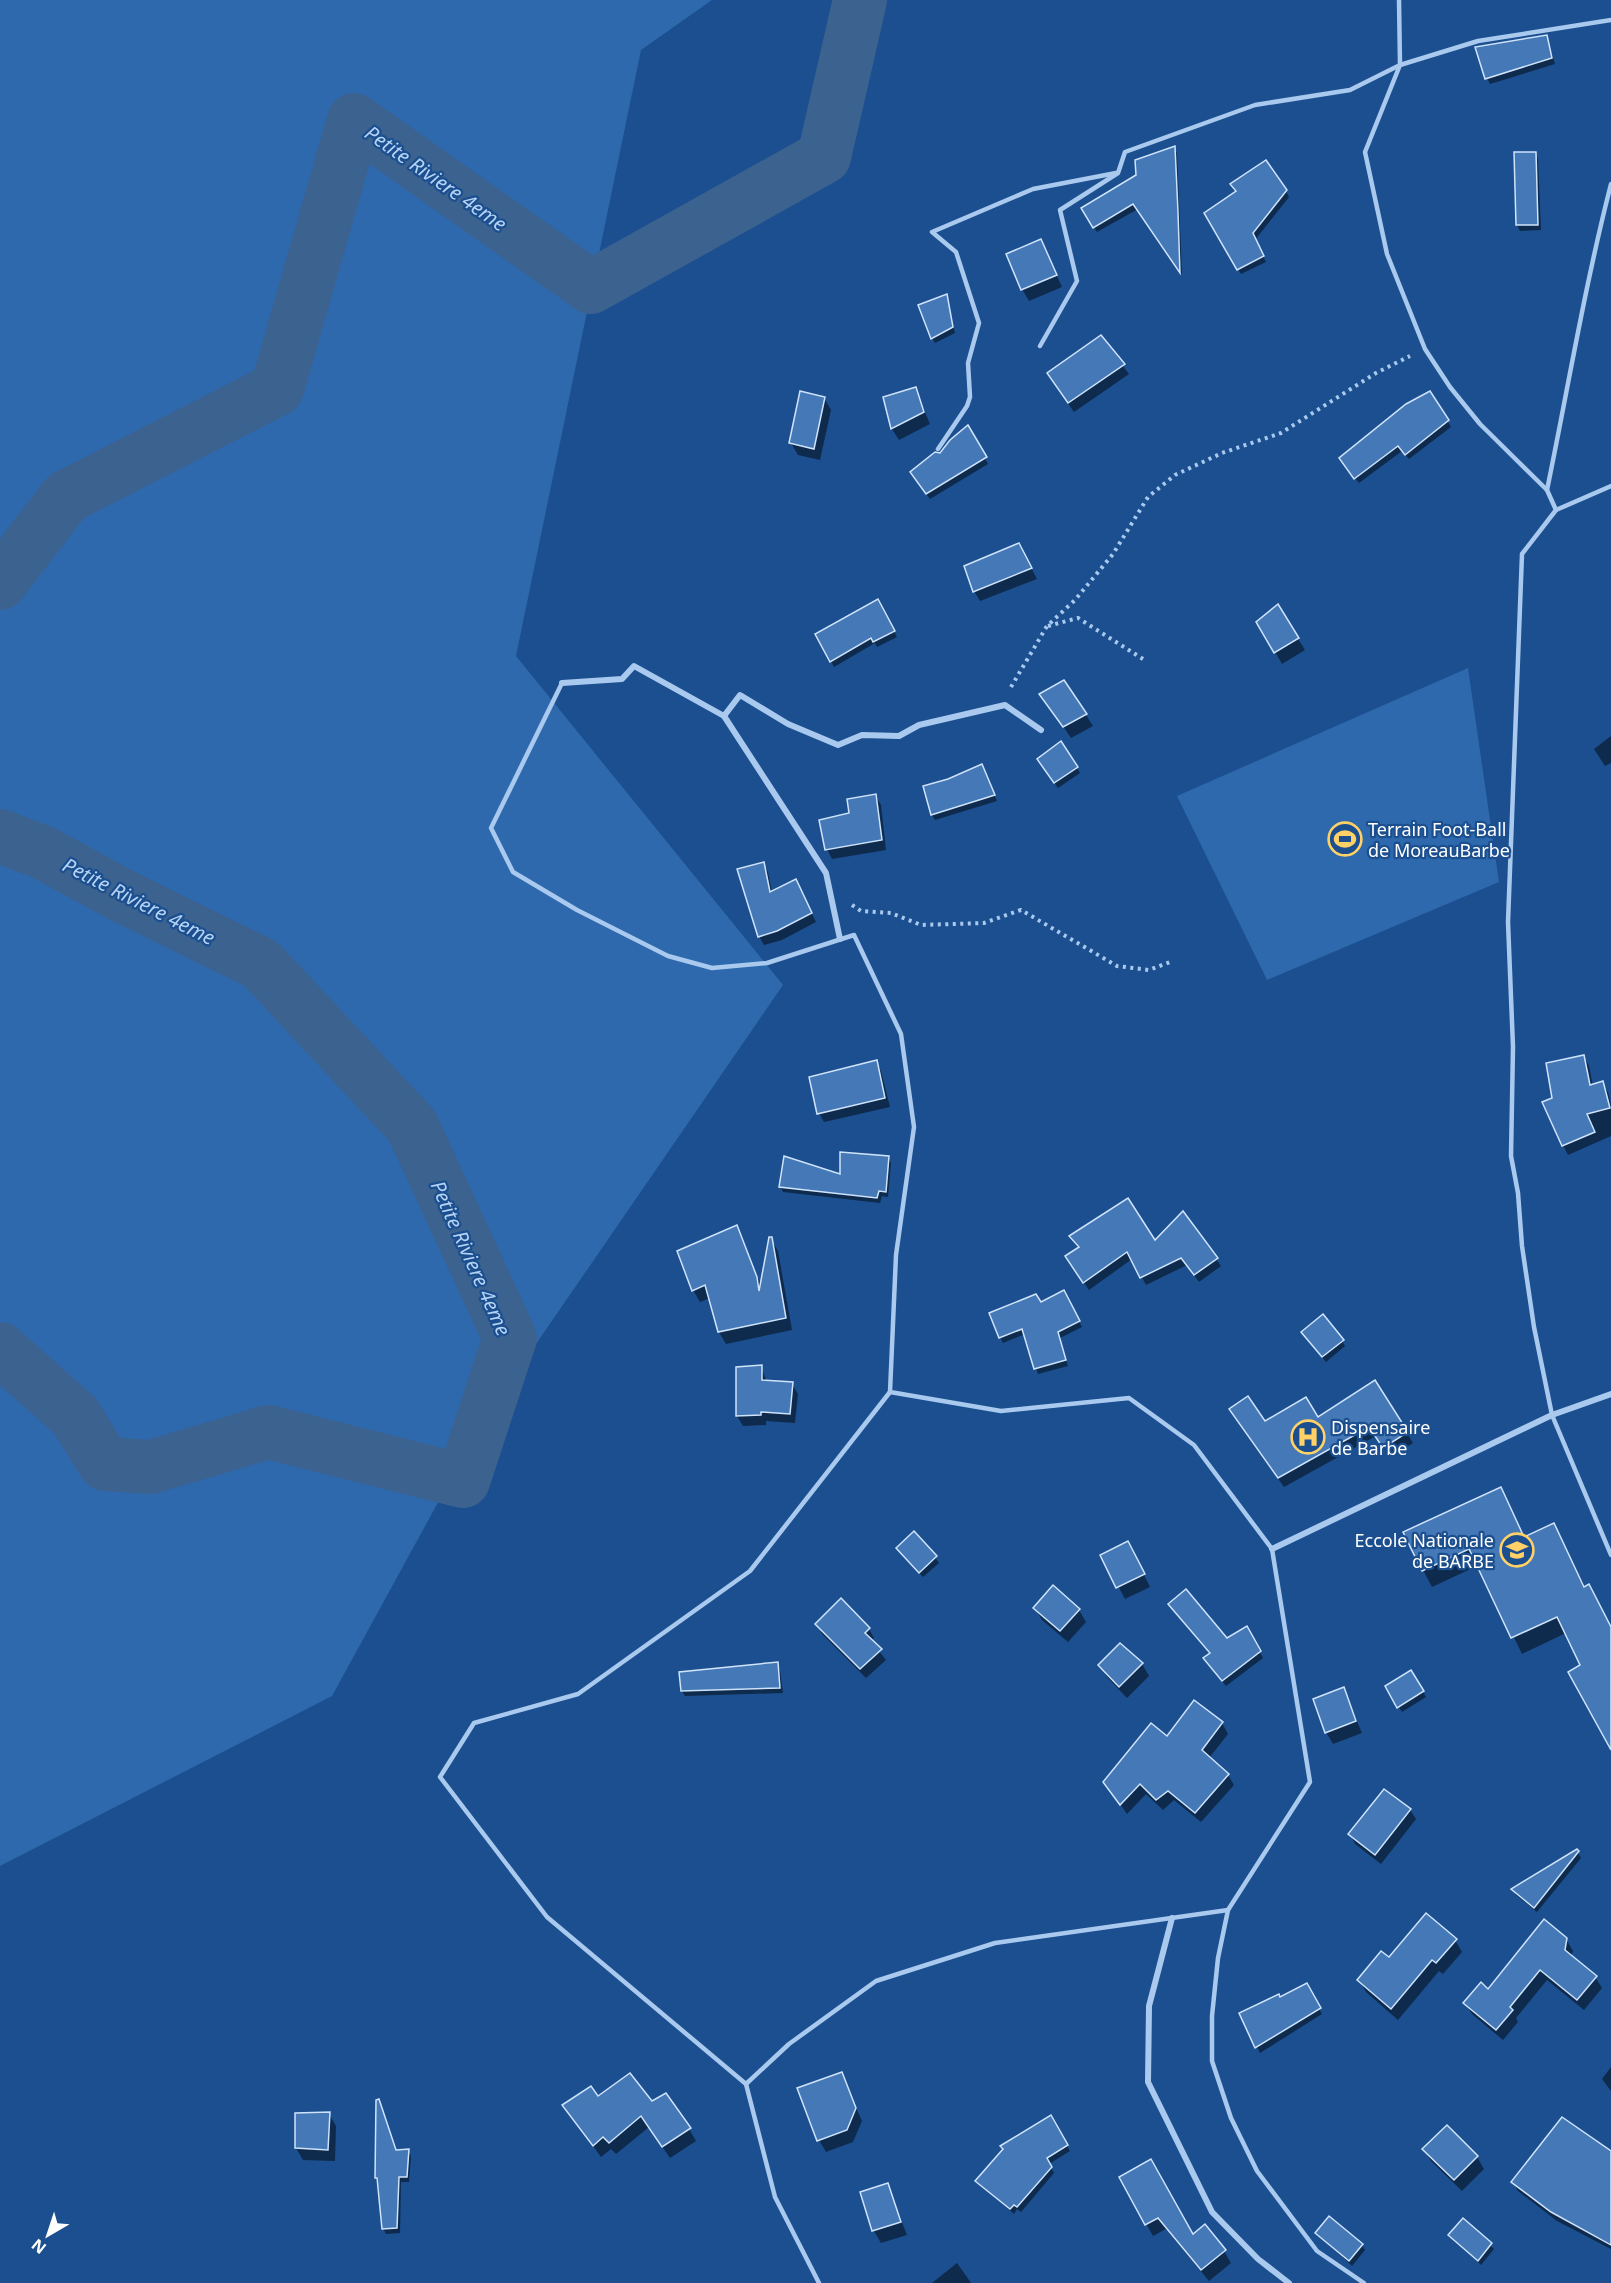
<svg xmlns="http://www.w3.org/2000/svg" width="1611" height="2283" viewBox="0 0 1611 2283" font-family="'Noto Sans',sans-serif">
	<rect width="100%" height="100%" fill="#1b4f8f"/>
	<g fill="#2e69ad">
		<path d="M 0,0 L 712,0 L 641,50 L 516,656 L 783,985 L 481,1424 L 332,1696 L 0,1866 Z"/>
		<path d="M 1468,668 L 1499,882 L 1267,980 L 1177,796 Z"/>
	</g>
	<g fill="#0007">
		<path d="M 1546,36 L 1555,64 L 1490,84 L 1487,78 Z"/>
		<path d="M 1174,148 L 1177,153 L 1182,274 L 1138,209 L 1097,232 L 1083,208 L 1138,176 Z"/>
		<path d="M 1535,153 L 1538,159 L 1541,230 L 1520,231 L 1517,225 L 1515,154 Z"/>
		<path d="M 1232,185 L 1286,191 L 1289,197 L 1255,240 L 1266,262 L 1241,274 L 1206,213 L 1237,192 Z"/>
		<path d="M 1041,241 L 1062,287 L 1029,301 L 1022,289 Z"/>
		<path d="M 946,296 L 955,333 L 935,343 L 932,338 Z"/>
		<path d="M 1101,337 L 1129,374 L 1074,412 L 1054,383 Z"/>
		<path d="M 915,389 L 930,424 L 899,440 L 892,429 L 885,398 Z"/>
		<path d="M 1430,393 L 1451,427 L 1409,459 L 1402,451 L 1359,483 L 1344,464 Z"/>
		<path d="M 824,398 L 831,410 L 820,460 L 798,455 L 791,443 Z"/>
		<path d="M 967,427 L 988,464 L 930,499 L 915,478 Z"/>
		<path d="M 1024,554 L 1037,579 L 980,601 L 974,591 Z"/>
		<path d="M 878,601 L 897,637 L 877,647 L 875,643 L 834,667 L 817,635 Z"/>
		<path d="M 1278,607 L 1305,650 L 1282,664 L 1258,622 Z"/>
		<path d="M 1041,694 L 1086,715 L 1093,726 L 1071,738 Z"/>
		<path d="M 1611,736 L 1611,763 L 1605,766 L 1594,749 Z"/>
		<path d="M 1061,743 L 1080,773 L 1058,788 L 1042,765 Z"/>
		<path d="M 984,771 L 997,801 L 935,820 L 932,815 Z"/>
		<path d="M 875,795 L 881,805 L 886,850 L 832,859 L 827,849 L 851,814 Z"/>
		<path d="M 763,863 L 768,872 L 772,892 L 800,890 L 816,922 L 782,940 L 764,945 L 759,936 Z"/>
		<path d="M 1584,1057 L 1589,1066 L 1593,1086 L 1602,1083 L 1608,1092 L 1611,1104 L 1611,1136 L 1568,1155 L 1563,1145 L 1554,1099 Z"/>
		<path d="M 876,1061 L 881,1071 L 890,1107 L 824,1122 L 819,1113 Z"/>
		<path d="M 888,1157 L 891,1163 L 888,1197 L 882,1196 L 880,1203 L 783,1192 L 780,1186 L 841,1176 Z"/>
		<path d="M 736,1227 L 762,1287 L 771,1239 L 778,1251 L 792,1330 L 726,1344 L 719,1332 L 710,1298 L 700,1302 L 693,1290 Z"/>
		<path d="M 1071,1236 L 1155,1243 L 1216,1259 L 1221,1266 L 1199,1282 L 1187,1265 L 1146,1285 L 1132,1259 L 1089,1290 L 1072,1264 L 1080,1248 Z"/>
		<path d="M 1064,1292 L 1082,1327 L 1060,1338 L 1068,1366 L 1038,1374 L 1025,1334 L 1003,1343 L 1000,1337 L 1041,1304 Z"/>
		<path d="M 1306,1338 L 1342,1341 L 1345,1346 L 1326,1362 Z"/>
		<path d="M 761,1367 L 767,1382 L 792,1384 L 798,1394 L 795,1423 L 766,1421 L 766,1425 L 743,1426 L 737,1416 Z"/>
		<path d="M 1375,1382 L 1413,1443 L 1390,1457 L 1376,1436 L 1284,1487 L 1237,1420 L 1265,1423 L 1317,1419 Z"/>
		<path d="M 1500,1489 L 1525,1538 L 1554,1525 L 1611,1638 L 1611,1747 L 1582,1666 L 1566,1633 L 1522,1654 L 1479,1565 L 1432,1587 L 1423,1570 Z"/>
		<path d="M 898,1548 L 935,1557 L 939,1563 L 923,1577 Z"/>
		<path d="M 1102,1555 L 1134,1555 L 1150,1587 L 1125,1599 Z"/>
		<path d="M 1053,1587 L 1079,1610 L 1086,1622 L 1068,1642 L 1042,1620 L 1035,1608 Z"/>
		<path d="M 1173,1610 L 1226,1640 L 1247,1629 L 1263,1658 L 1226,1686 L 1209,1664 L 1211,1654 Z"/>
		<path d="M 817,1624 L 869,1629 L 874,1638 L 871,1641 L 886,1660 L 866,1678 L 822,1634 Z"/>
		<path d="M 777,1664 L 780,1670 L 783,1693 L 685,1696 L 682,1691 Z"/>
		<path d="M 1142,1664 L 1149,1676 L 1127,1698 L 1107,1677 L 1100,1665 Z"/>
		<path d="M 1411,1672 L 1426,1697 L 1402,1712 L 1387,1687 Z"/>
		<path d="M 1343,1689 L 1362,1733 L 1333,1744 L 1326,1732 Z"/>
		<path d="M 1222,1723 L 1228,1734 L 1209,1758 L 1228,1775 L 1234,1785 L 1201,1822 L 1174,1800 L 1163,1810 L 1146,1794 L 1127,1814 L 1105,1782 L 1167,1738 Z"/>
		<path d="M 1410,1810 L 1416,1819 L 1381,1864 L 1355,1844 L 1350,1834 Z"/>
		<path d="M 1577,1851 L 1581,1858 L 1537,1912 L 1516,1895 L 1513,1890 Z"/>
		<path d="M 1566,1939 L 1573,1951 L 1571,1957 L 1595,1977 L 1602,1988 L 1584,2010 L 1547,1980 L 1516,2018 L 1518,2022 L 1503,2040 L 1472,2014 L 1465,2003 L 1489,1991 Z"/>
		<path d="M 1455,1940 L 1462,1952 L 1443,1974 L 1439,1971 L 1398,2020 L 1366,1992 L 1359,1980 L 1389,1959 Z"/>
		<path d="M 1306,1985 L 1322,2014 L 1260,2053 L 1241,2013 L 1280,1999 Z"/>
		<path d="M 1611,2067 L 1611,2091 L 1602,2079 Z"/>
		<path d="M 841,2074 L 862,2121 L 853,2142 L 826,2152 L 819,2140 Z"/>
		<path d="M 597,2098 L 652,2103 L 689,2129 L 696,2141 L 670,2158 L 649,2127 L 616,2154 L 611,2149 L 601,2157 L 564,2105 Z"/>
		<path d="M 378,2101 L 397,2151 L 408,2150 L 411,2156 L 409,2182 L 401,2182 L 400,2233 L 386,2234 L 383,2228 L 376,2178 Z"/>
		<path d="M 329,2114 L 336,2126 L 335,2161 L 303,2160 L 296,2148 Z"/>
		<path d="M 1050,2117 L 1070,2151 L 1049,2164 L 1054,2173 L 1021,2212 L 1017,2209 L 1014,2214 L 977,2181 Z"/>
		<path d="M 1424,2149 L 1477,2157 L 1484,2169 L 1462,2191 L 1431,2161 Z"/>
		<path d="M 1611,2153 L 1611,2249 L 1557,2221 L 1518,2191 L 1513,2182 Z"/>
		<path d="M 1121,2178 L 1192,2237 L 1224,2251 L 1231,2263 L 1209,2281 L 1166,2229 L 1153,2236 Z"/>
		<path d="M 887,2185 L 907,2235 L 881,2243 L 874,2231 L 861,2193 Z"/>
		<path d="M 1463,2220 L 1494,2249 L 1481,2265 L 1450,2235 Z"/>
		<path d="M 1317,2233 L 1362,2245 L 1365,2250 L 1352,2266 Z"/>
		<path d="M 957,2263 L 971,2283 L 932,2283 Z"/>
	</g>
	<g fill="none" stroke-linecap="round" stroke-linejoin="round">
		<g stroke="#3c6290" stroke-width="54">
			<path d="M 0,583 L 66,497 L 277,389 L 354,120 L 591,287 L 824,157 L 860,0"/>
			<path d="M 0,836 L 44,853 L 119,894 L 261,964 L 412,1126 L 510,1338 L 463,1481 L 268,1432 L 151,1467 L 105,1464 L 75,1416 L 0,1349"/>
		</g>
	</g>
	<g fill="#4478b7" stroke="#cfe3fa" stroke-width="1.5">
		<path d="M 1547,35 L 1552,58 L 1485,79 L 1475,47 Z"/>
		<path d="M 1175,146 L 1178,212 L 1180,273 L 1133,204 L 1093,228 L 1081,208 L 1136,175 L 1135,160 Z"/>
		<path d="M 1514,152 L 1536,152 L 1538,225 L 1516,225 Z"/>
		<path d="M 1266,160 L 1287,190 L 1253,233 L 1264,256 L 1237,270 L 1204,213 L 1236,191 L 1230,184 Z"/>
		<path d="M 1041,239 L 1057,275 L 1021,290 L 1006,254 Z"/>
		<path d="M 947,294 L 953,327 L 931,339 L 918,305 Z"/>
		<path d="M 1101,335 L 1125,364 L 1068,403 L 1047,373 Z"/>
		<path d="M 916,387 L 924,412 L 891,429 L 883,397 Z"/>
		<path d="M 800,391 L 825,397 L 814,449 L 789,443 Z"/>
		<path d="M 1430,391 L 1449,420 L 1405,455 L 1398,446 L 1354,479 L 1339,458 L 1406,404 Z"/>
		<path d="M 968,425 L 987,457 L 926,494 L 910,472 L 935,452 L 940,453 L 950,440 Z"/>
		<path d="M 1019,543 L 1032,568 L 973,592 L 964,566 Z"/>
		<path d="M 878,599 L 895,631 L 873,642 L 871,638 L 830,662 L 815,634 Z"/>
		<path d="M 1278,604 L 1299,638 L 1274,653 L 1256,622 Z"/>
		<path d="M 1064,680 L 1087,714 L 1063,727 L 1039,694 Z"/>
		<path d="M 1061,741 L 1078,767 L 1054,783 L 1037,759 Z"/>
		<path d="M 982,764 L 995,795 L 931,815 L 923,786 L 948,779 Z"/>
		<path d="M 876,794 L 882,840 L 825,850 L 819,820 L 849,813 L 847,799 Z"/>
		<path d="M 764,862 L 770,892 L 796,879 L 812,913 L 777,931 L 758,937 L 737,869 Z"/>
		<path d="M 1584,1055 L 1590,1085 L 1603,1081 L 1610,1108 L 1587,1114 L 1595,1132 L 1562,1146 L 1542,1102 L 1552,1098 L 1546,1063 Z"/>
		<path d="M 877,1060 L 885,1098 L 817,1114 L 809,1077 Z"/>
		<path d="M 840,1152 L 889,1156 L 886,1192 L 879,1191 L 877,1198 L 779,1187 L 784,1156 L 840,1174 Z"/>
		<path d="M 1128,1198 L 1155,1240 L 1183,1211 L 1218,1258 L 1194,1275 L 1181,1258 L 1140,1278 L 1127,1252 L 1083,1283 L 1065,1256 L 1079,1247 L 1069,1236 Z"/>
		<path d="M 737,1225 L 757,1277 L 759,1291 L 769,1237 L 772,1237 L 786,1318 L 718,1332 L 705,1285 L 692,1291 L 677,1251 Z"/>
		<path d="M 1064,1290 L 1080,1321 L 1058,1332 L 1066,1360 L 1034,1369 L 1022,1329 L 999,1338 L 989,1313 L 1036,1294 L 1041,1302 Z"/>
		<path d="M 1323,1314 L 1344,1340 L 1322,1357 L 1301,1332 Z"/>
		<path d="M 762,1365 L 762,1380 L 793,1382 L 790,1414 L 761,1412 L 761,1415 L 736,1416 L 736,1367 Z"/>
		<path d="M 1375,1380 L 1408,1432 L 1383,1448 L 1369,1427 L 1278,1478 L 1229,1409 L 1248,1396 L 1265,1421 L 1306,1397 L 1318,1417 Z"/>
		<path d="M 1501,1487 L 1524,1537 L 1554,1523 L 1584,1587 L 1589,1584 L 1611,1627 L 1611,1750 L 1568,1672 L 1580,1665 L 1557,1617 L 1511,1638 L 1469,1549 L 1422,1571 L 1403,1532 Z"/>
		<path d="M 914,1531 L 937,1556 L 919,1573 L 896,1548 Z"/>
		<path d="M 1128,1541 L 1145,1574 L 1116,1588 L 1100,1555 Z"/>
		<path d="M 1053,1585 L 1080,1609 L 1060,1631 L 1033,1608 Z"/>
		<path d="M 1186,1589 L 1227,1638 L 1247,1626 L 1261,1651 L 1222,1681 L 1203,1658 L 1210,1653 L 1168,1604 Z"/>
		<path d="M 841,1598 L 870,1628 L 865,1633 L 882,1649 L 860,1669 L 815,1624 Z"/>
		<path d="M 1120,1643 L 1143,1663 L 1119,1687 L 1098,1665 Z"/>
		<path d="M 778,1662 L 780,1688 L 681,1691 L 679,1672 Z"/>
		<path d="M 1411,1670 L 1424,1691 L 1397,1708 L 1385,1686 Z"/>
		<path d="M 1344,1687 L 1356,1721 L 1325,1733 L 1313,1699 Z"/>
		<path d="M 1194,1700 L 1223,1722 L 1202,1750 L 1229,1774 L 1195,1813 L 1168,1791 L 1156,1800 L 1140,1784 L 1120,1805 L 1103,1782 L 1151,1723 L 1167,1736 Z"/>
		<path d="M 1384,1789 L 1411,1809 L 1375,1855 L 1348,1834 Z"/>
		<path d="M 1577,1849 L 1579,1851 L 1534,1908 L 1511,1889 Z"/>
		<path d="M 1426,1913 L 1457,1939 L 1436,1963 L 1432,1960 L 1391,2009 L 1357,1980 L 1381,1951 L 1389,1957 Z"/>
		<path d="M 1544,1919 L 1567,1938 L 1565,1950 L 1597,1976 L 1577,2000 L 1540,1970 L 1510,2007 L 1513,2010 L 1496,2030 L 1463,2003 L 1481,1982 L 1488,1989 Z"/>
		<path d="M 1307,1983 L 1321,2008 L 1255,2048 L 1239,2013 L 1279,1994 L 1280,1997 Z"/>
		<path d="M 842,2072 L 856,2108 L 847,2130 L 817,2141 L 797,2088 Z"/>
		<path d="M 630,2073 L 652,2101 L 666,2093 L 691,2128 L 662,2147 L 641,2116 L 609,2143 L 603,2137 L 593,2146 L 562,2105 L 591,2086 L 598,2096 Z"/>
		<path d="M 379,2099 L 396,2150 L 409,2149 L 407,2177 L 399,2177 L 397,2228 L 382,2229 L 377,2178 L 375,2178 L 376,2100 Z"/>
		<path d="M 330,2112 L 328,2150 L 295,2148 L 295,2113 Z"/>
		<path d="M 1051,2115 L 1068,2145 L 1047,2158 L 1052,2167 L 1017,2207 L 1014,2205 L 1010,2209 L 975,2181 L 1003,2149 L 1000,2146 Z"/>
		<path d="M 1562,2117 L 1611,2151 L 1611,2245 L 1551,2212 L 1511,2182 Z"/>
		<path d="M 1447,2125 L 1478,2156 L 1454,2180 L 1422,2149 Z"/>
		<path d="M 1151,2159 L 1193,2234 L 1205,2224 L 1226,2250 L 1201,2270 L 1158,2218 L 1145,2225 L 1119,2177 Z"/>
		<path d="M 888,2183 L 901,2222 L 872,2231 L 860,2192 Z"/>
		<path d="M 1329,2216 L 1363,2244 L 1349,2261 L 1315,2233 Z"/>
		<path d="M 1463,2218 L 1492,2243 L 1478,2261 L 1448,2235 Z"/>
	</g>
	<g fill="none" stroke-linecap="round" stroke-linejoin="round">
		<g stroke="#a9c9ee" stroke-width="4" stroke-dasharray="3 4.5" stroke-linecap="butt">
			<path d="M 1048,626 L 1078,618 L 1143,659"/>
			<path d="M 1011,687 L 1047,626 L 1075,600 L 1113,554 L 1148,497 L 1175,475 L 1222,453 L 1281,433 L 1376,373 L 1410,356"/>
			<path d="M 852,905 L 861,911 L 891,913 L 921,925 L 984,923 L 1021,910 L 1117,966 L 1149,970 L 1170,962"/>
		</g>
		<g stroke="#a9c9ee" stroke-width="4.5">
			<path d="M 1040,346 L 1077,281 L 1060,210 L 1118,173 L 1125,152 L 1255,105 L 1350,90 L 1400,65 L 1399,0"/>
			<path d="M 938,449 L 967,406 L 970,397 L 968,363 L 979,323 L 956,252 L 932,232 L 1033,189 L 1116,173"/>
			<path d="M 1611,486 L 1556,510 L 1522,554 L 1508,922 L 1513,1047 L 1511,1156 L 1518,1193 L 1522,1246 L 1534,1327 L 1552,1415 L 1611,1555"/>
			<path d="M 1547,490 C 1568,388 1585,285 1611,184"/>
			<path d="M 1556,510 L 1547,490 L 1480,424 L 1450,387 L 1425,349 L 1387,254 L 1365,152 L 1400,65 L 1478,41 L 1611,20"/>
			<path d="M 562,683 L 491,828 L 513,872 L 577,910 L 668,956 L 712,968 L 767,963 L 854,935 L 901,1034 L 914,1127 L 896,1255 L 890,1392 L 1001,1411 L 1129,1398 L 1194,1445 L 1272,1549 L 1310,1782 L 1228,1910 L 1218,1958 L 1212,2016 L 1212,2061 L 1231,2118 L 1257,2171 L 1317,2251 L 1364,2283"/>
			<path d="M 746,2084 L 789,2044 L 876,1981 L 995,1943 L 1228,1910"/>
			<path d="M 819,2283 L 775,2197 L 746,2084 L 547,1917 L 440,1777 L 474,1723 L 578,1694 L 750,1571 L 890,1392"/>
		</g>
		<g stroke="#a9c9ee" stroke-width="6">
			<path d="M 562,683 L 622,679 L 634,666 L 724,716 L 826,873 L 840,939"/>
			<path d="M 724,716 L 740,695 L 788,724 L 838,745 L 862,735 L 899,736 L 919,725 L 1005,705 L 1041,730"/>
			<path d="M 1272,1549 L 1552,1415 L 1611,1394"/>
			<path d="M 1172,1918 L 1149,2006 L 1148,2082 L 1212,2212 L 1258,2259 L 1289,2283"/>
		</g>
	</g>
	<defs>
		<symbol id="stadium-ring" viewBox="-11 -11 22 22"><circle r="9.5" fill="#1b4f8f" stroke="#ffd166" stroke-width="1.5"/><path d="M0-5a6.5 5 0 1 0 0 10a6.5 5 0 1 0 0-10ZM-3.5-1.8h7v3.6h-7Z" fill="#ffd166"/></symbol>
		<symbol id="hospital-ring" viewBox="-11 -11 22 22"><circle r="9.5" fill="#1b4f8f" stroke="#ffd166" stroke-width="1.5"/><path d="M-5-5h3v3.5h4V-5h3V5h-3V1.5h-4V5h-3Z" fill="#ffd166"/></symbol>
		<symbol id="school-ring" viewBox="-11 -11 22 22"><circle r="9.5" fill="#1b4f8f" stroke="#ffd166" stroke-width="1.5"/><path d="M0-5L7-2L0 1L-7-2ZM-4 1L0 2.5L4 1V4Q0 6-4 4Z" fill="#ffd166"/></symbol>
	</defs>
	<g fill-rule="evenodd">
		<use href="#stadium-ring" x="1326" y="820" width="38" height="38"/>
		<use href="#hospital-ring" x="1289" y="1418" width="38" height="38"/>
		<use href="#school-ring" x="1498" y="1531" width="38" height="38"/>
	</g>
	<g text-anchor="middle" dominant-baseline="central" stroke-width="4.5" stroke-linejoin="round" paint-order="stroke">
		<g font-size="18" fill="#fff" stroke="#1b4f8f" text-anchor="start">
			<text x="1368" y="829">Terrain Foot-Ball<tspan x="1368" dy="21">de MoreauBarbe</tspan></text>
			<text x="1331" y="1427">Dispensaire<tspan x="1331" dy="21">de Barbe</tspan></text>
			<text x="1494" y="1540" text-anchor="end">Eccole Nationale<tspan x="1494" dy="21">de BARBE</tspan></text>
		</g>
		<g font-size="20" font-style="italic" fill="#b5d3f5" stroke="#1b4f8f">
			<text transform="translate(436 178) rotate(35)">Petite Riviere 4eme</text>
			<text transform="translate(139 901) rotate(27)">Petite Riviere 4eme</text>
			<text transform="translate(471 1258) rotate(66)">Petite Riviere 4eme</text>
		</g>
	</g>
	<g transform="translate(48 2235) rotate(219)" stroke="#1b4f8f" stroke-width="4.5" paint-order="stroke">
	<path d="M0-4.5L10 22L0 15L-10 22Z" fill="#ffffff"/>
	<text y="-9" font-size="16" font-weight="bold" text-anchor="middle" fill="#ffffff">N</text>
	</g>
</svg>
